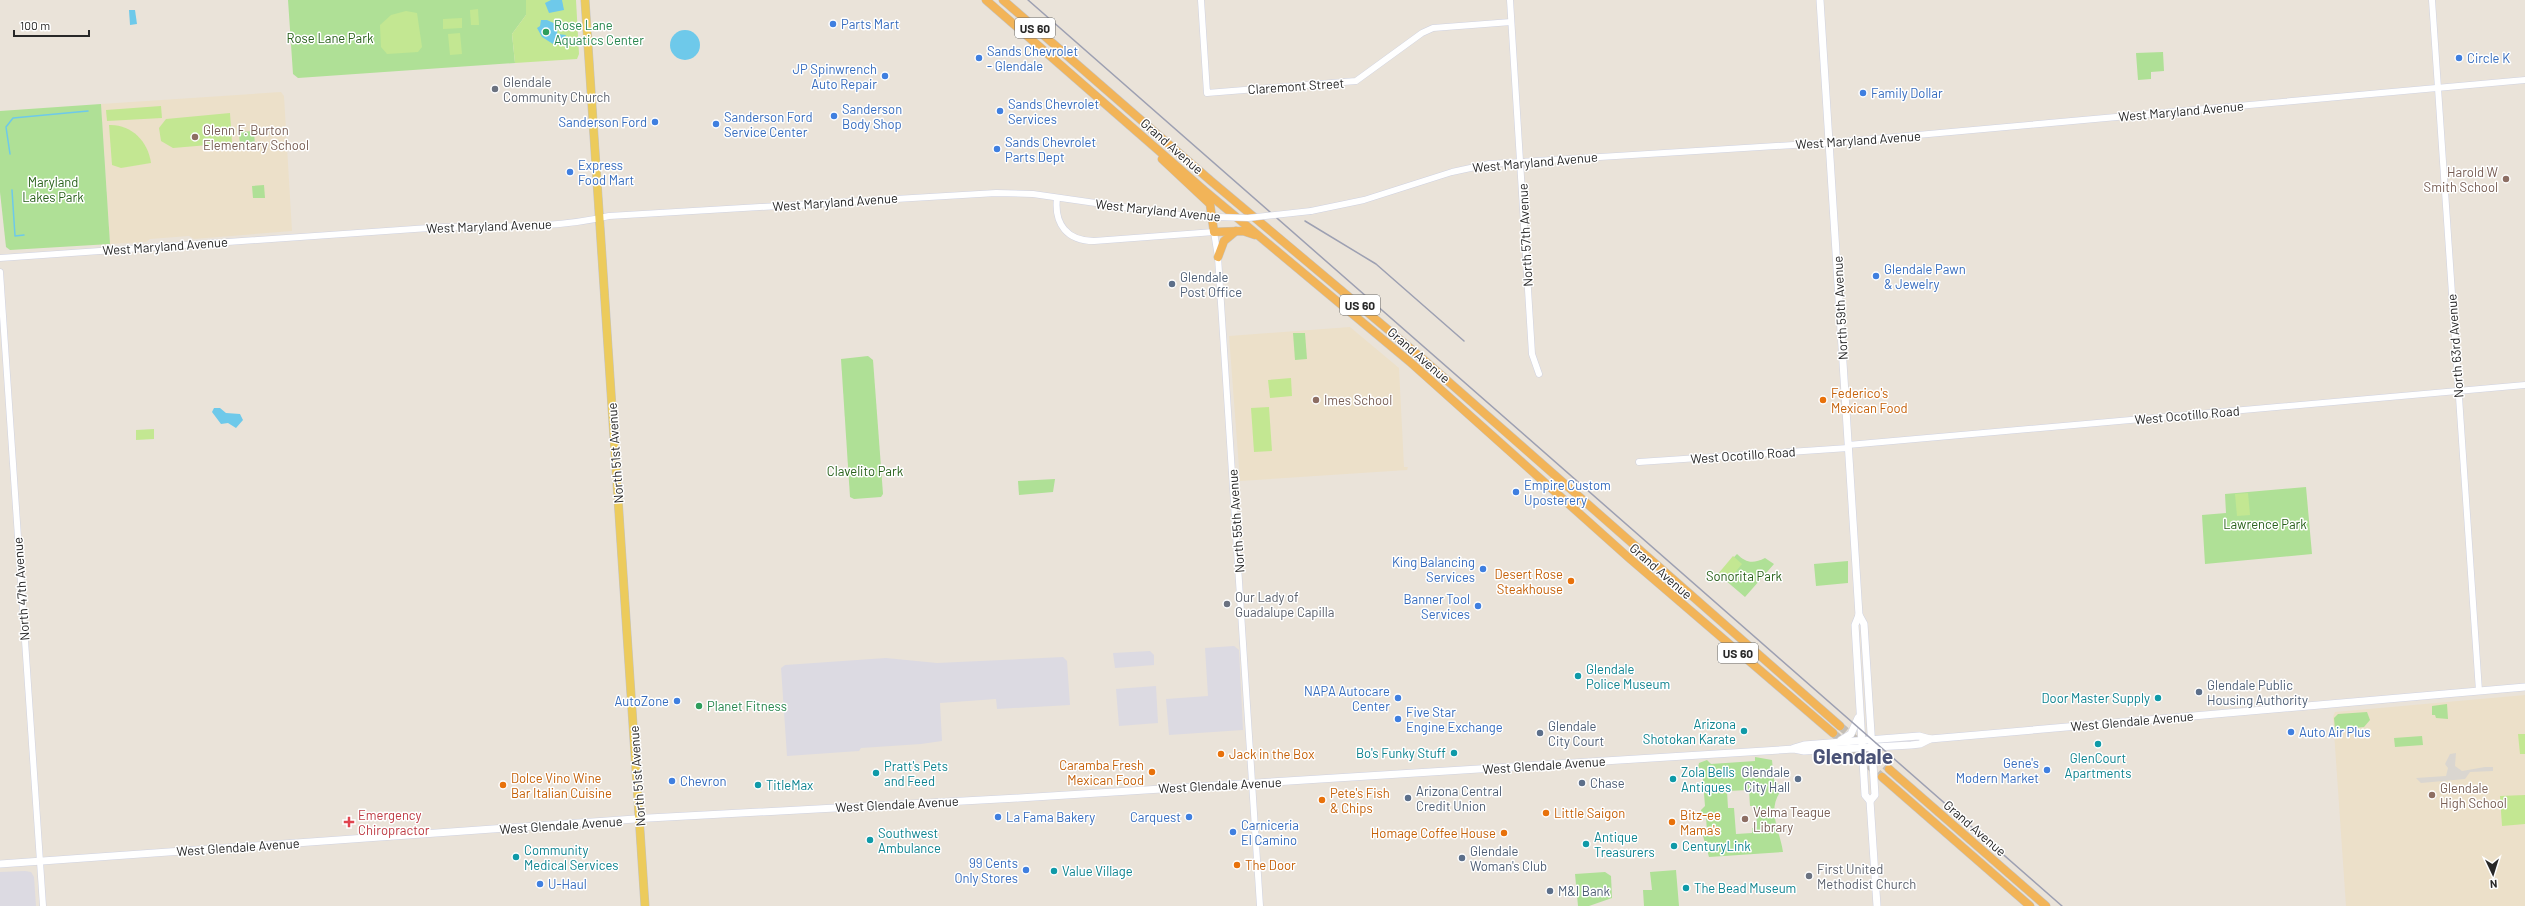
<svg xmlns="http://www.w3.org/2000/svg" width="2525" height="906" viewBox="0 0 2525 906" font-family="Barlow,sans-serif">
	<rect width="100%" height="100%" fill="#eae3d9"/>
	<g fill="#dcdae2">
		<path d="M 1234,646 L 1239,650 L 1243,730 L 1169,735 L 1166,699 L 1208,696 L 1205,648 Z"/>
		<path d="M 1150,651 L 1154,655 L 1154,665 L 1115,668 L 1113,653 Z"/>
		<path d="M 1063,657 L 1067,661 L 1070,705 L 997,709 L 996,699 L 940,703 L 942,741 L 921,744 L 861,748 L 859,751 L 787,756 L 781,668 L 785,665 L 886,658 L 937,663 Z"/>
		<path d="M 1156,686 L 1158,723 L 1119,726 L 1116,689 Z"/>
		<path d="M 25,871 L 31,872 L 34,877 L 36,906 L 0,906 L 0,872 Z"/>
	</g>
	<g fill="#ece0c9">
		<path d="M 281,92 L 284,96 L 292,231 L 194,239 L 189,236 L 150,239 L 146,242 L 110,244 L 101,104 Z"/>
		<path d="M 1350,327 L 1399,368 L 1404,467 L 1408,467 L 1407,470 L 1240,481 L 1229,336 Z"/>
		<path d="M 2525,695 L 2525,906 L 2346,906 L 2333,717 L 2335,712 Z"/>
	</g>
	<g fill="#afe096" fill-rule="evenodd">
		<path d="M 288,0 L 526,0 L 526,15 L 512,34 L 515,63 L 298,78 L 293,74 Z"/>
		<path d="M 2163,52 L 2164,71 L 2151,72 L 2151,79 L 2138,80 L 2136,53 Z"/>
		<path d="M 101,104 L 110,244 L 10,250 L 6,247 L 0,192 L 0,111 Z"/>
		<path d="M 254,131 L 255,146 L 240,147 L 239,132 Z"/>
		<path d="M 264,185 L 265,198 L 253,198 L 252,186 Z"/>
		<path d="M 1293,333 L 1305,333 L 1307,359 L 1295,360 Z"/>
		<path d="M 868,356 L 873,360 L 883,494 L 881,497 L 854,499 L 850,497 L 841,359 Z"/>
		<path d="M 1055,479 L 1053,492 L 1019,495 L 1018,481 Z"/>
		<path d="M 2306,487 L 2312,554 L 2205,564 L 2202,515 L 2226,513 L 2225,494 Z"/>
		<path d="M 1737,554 C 1746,563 1753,564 1765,558 L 1774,564 L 1745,597 L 1718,574 Z"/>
		<path d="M 1848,561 L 1848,583 L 1816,586 L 1814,564 Z"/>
		<path d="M 2447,704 L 2448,719 L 2436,718 L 2435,715 L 2432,715 L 2432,706 Z"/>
		<path d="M 2367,712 L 2370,720 L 2364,727 L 2335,730 L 2334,718 L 2338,714 Z"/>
		<path d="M 2422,736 L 2423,745 L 2395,747 L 2394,738 Z"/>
		<path d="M 1755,757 L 1772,760 L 1774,780 L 1783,788 C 1765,809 1780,830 1783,852 L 1709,857 L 1703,836 L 1707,832 L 1706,816 L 1701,817 L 1701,810 L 1705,806 L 1702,768 L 1698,768 L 1699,763 L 1707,760 L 1711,764 L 1755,761 ZM 1749,790 L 1750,806 L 1756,806 L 1757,827 L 1752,828 L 1752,833 L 1736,834 L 1734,808 L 1728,808 L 1727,791 Z"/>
		<path d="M 1676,870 L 1679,906 L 1644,906 L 1643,890 L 1652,890 L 1650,872 Z"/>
		<path d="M 1605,872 L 1611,876 L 1612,898 L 1589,906 L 1578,906 L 1575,874 Z"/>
	</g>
	<g fill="#c3e792">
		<path d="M 526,0 L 576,0 L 579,54 L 577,59 L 515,63 L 512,34 L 526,15 Z"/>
		<path d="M 478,9 L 479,25 L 471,25 L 470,10 Z"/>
		<path d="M 406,11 L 417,13 L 422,47 L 418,52 L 387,54 L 381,47 L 380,25 L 391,15 Z"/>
		<path d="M 462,18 L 462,28 L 443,29 L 443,19 Z"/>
		<path d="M 460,33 L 462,54 L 450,55 L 448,34 Z"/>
		<path d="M 161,106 L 162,118 L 107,121 L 106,110 Z"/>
		<path d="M 230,113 L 232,143 L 173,148 L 161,141 L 159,128 L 166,119 Z"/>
		<path d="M 109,125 C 131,124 148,141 151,163 L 121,168 L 112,165 Z"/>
		<path d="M 1291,378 L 1292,396 L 1270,398 L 1268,380 Z"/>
		<path d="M 1269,407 L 1272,451 L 1254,452 L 1251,408 Z"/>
		<path d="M 154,429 L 154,439 L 136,440 L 136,430 Z"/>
		<path d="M 2248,493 L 2250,515 L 2237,516 L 2235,494 Z"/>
		<path d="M 1733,556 L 1742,564 L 1727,582 L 1718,574 Z"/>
		<path d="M 2518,734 L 2525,734 L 2525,754 L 2520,754 Z"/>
		<path d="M 2525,795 L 2525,824 L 2502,826 L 2500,796 Z"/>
	</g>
	<path fill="#dad6d0" d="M 2456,753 L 2455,766 L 2462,771 L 2485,767 L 2493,767 L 2493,771 L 2470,772 L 2465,779 L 2421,783 L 2416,778 L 2446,776 L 2448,768 L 2445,764 L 2450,754 Z"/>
	<g fill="#6ec9ea">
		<path d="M 551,0 L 562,0 L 564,10 L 549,13 L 545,3 Z"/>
		<path d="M 129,10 L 135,10 L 137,24 L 130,25 Z"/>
		<path d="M 541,20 L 547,20 L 558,25 L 557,34 L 566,35 L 562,43 L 559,41 L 553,44 L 542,37 L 537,28 L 540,26 Z"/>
		<circle cx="685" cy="45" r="15"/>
		<path d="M 220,408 L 226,413 L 240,414 L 243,420 L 236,428 L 228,423 L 221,424 L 212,412 L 214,408 Z"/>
	</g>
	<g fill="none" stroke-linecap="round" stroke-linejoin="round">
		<g stroke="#6ec9ea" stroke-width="1.5">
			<path d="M 10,154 L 6,127 L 13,118 L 88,111"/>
			<path d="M 12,190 L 15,236 L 24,235"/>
		</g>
		<g stroke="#c3beb6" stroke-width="8" stroke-dasharray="8 4" stroke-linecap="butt">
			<path d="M 1840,726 L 1889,769"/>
			<path d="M 1833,733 L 1882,777"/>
		</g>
		<defs>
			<g id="tertiary">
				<path d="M 1201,0 L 1207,93 L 1356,81 L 1422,33 L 1433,28 L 1511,22"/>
				<path d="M 1510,0 L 1532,354 L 1539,374"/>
				<path d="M 2432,0 L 2479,691"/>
				<path d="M 1057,198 C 1054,224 1067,241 1094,241 L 1214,232 L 1218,257 L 1260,906"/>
				<path d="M 1311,211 L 1364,200 L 1452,172 L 1489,164 L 1840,142 L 2525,80"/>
				<path d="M 0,258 L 443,227 C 498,226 555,229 609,216 L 996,193 L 1033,194 L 1186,216"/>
				<path d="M 0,272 L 43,906"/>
				<path d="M 1848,445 L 2525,385"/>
				<path d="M 1639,462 L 1848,448"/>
			</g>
			<g id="secondary">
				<path d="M 1820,0 L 1859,615 L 1855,625 L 1865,795 L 1870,801 L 1877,906"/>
				<path d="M 1859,615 L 1864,624 L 1875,795 L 1870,801"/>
				<path d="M 1841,740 L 1851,734 L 1858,718"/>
				<path d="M 1794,748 L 1804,745 L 1919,736 L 1930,739 L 2525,687"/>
				<path d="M 0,864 L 649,818 L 1019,798 L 1794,749 L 1804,751 L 1911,745 L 1920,744 L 1930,739"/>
			</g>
			<path id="primary" d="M 585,0 L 645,906"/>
			<g id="trunk">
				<path d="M 986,0 L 1205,191 L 1410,362 L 1629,558 L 1833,733"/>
				<path d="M 1003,0 L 1211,181 L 1417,354 L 1840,726"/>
				<path d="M 1162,159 L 1210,204 L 1214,232 L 1243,231 L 1255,235"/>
				<path d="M 1218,257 L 1224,241 L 1236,231"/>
				<path d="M 1889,769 L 2046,906"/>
				<path d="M 1882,777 L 2030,906"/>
			</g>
		</defs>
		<use href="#tertiary" stroke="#cfd2e1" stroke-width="7"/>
		<use href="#secondary" stroke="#cfd2e1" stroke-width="8"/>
		<use href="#primary" stroke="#c3c3c3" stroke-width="9"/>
		<use href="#trunk" stroke="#c3c3c3" stroke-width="9"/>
		<use href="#tertiary" stroke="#fff" stroke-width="6"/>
		<use href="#secondary" stroke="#fff" stroke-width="7"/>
		<use href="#primary" stroke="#eccb5c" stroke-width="8"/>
		<use href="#trunk" stroke="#f2b458" stroke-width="8"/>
		<g stroke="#9da0b2" stroke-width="1.5">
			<path d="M 1028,0 L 2062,906"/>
			<path d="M 1305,221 L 1376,264 L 1464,341"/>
		</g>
		<defs>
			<path id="tertiary-bridge" d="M 1186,216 L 1248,218 L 1311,211"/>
		</defs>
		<use href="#tertiary-bridge" stroke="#cfd2e1" stroke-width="7" stroke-linecap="butt"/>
		<use href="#tertiary-bridge" stroke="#fff" stroke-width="6"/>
	</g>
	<g fill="#3f7fe0" stroke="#fff" stroke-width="1.5">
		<circle cx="833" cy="24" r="4"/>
		<circle cx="979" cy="58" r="4"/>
		<circle cx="2459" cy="58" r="4"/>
		<circle cx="885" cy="76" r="4"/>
		<circle cx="1863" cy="93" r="4"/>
		<circle cx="1000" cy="111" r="4"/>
		<circle cx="834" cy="116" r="4"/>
		<circle cx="655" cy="122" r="4"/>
		<circle cx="716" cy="124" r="4"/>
		<circle cx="997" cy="149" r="4"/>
		<circle cx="570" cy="172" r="4"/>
		<circle cx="1876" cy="276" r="4"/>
		<circle cx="1516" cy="492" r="4"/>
		<circle cx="1483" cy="569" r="4"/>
		<circle cx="1478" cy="606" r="4"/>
		<circle cx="1398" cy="698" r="4"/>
		<circle cx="677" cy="701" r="4"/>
		<circle cx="1398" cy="719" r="4"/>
		<circle cx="2291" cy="732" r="4"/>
		<circle cx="2047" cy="770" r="4"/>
		<circle cx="672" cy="781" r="4"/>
		<circle cx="998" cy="817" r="4"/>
		<circle cx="1189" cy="817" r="4"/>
		<circle cx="1233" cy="832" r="4"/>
		<circle cx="1026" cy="870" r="4"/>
		<circle cx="540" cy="884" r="4"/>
	</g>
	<g fill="#2e9e5b" stroke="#fff" stroke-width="1.5">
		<circle cx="546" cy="32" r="4"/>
		<circle cx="699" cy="706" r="4"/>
	</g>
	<g fill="#6b7280" stroke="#fff" stroke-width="1.5">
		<circle cx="495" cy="89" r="4"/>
		<circle cx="1227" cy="604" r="4"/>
		<circle cx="1809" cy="876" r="4"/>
	</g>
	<g fill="#8d6e63" stroke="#fff" stroke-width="1.5">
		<circle cx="195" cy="137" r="4"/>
		<circle cx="2506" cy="179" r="4"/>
		<circle cx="1316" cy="400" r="4"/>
		<circle cx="2432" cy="795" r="4"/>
		<circle cx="1745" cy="819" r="4"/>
	</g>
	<g fill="#5c6f8a" stroke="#fff" stroke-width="1.5">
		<circle cx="1172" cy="284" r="4"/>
		<circle cx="2199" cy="692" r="4"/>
		<circle cx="1540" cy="733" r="4"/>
		<circle cx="1798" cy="779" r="4"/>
		<circle cx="1582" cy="783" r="4"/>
		<circle cx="1408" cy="798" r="4"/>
		<circle cx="1462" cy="858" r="4"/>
		<circle cx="1550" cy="891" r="4"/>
	</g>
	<g fill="#e8710a" stroke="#fff" stroke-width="1.5">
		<circle cx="1823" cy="400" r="4"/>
		<circle cx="1571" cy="581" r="4"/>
		<circle cx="1221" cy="754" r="4"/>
		<circle cx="1152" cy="772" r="4"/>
		<circle cx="503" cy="785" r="4"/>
		<circle cx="1322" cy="800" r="4"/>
		<circle cx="1546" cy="813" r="4"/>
		<circle cx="1672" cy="822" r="4"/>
		<circle cx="1504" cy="833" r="4"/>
		<circle cx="1237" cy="865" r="4"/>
	</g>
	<g fill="#0f9aa8" stroke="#fff" stroke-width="1.5">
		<circle cx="1578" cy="676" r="4"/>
		<circle cx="2158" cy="698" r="4"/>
		<circle cx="1744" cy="731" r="4"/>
		<circle cx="2098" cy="744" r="4"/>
		<circle cx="1454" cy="753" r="4"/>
		<circle cx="876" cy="773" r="4"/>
		<circle cx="1673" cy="779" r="4"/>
		<circle cx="758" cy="785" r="4"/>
		<circle cx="870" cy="840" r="4"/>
		<circle cx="1586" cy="844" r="4"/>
		<circle cx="1674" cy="846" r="4"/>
		<circle cx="516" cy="857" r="4"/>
		<circle cx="1054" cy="871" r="4"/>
		<circle cx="1686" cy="888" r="4"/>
	</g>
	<path fill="#e0444e" stroke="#fff" stroke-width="1.5" d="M347 816h4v4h4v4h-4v4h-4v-4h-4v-4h4z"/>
	<g text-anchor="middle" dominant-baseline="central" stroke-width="3" stroke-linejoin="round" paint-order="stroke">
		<g fill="#fff" stroke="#686868" stroke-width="1">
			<rect x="1015" y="18" width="40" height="20" rx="3"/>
			<rect x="1340" y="295" width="40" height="20" rx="3"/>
			<rect x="1718" y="643" width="40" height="20" rx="3"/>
		</g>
		<g font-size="12" font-weight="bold" fill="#282828">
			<text x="1035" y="28">US 60</text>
			<text x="1360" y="305">US 60</text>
			<text x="1738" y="653">US 60</text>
		</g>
		<g font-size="13" fill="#366cbe" stroke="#fff" text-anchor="start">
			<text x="841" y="24">Parts Mart</text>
			<text x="987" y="51">Sands Chevrolet<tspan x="987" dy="15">- Glendale</tspan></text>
			<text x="2467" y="58">Circle K</text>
			<text x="877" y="69" text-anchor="end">JP Spinwrench<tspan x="877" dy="15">Auto Repair</tspan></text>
			<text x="1871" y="93">Family Dollar</text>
			<text x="1008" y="104">Sands Chevrolet<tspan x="1008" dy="15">Services</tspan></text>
			<text x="842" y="109">Sanderson<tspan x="842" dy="15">Body Shop</tspan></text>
			<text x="724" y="117">Sanderson Ford<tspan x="724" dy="15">Service Center</tspan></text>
			<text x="647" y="122" text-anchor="end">Sanderson Ford</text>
			<text x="1005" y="142">Sands Chevrolet<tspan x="1005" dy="15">Parts Dept</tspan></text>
			<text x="578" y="165">Express<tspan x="578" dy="15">Food Mart</tspan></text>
			<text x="1884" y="269">Glendale Pawn<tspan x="1884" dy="15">&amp; Jewelry</tspan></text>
			<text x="1524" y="485">Empire Custom<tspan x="1524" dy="15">Uposterery</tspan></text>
			<text x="1475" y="562" text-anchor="end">King Balancing<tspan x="1475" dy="15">Services</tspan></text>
			<text x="1470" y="599" text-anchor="end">Banner Tool<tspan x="1470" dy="15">Services</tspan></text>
			<text x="1390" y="691" text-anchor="end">NAPA Autocare<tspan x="1390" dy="15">Center</tspan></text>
			<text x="669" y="701" text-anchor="end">AutoZone</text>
			<text x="1406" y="712">Five Star<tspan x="1406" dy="15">Engine Exchange</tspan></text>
			<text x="2299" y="732">Auto Air Plus</text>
			<text x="2039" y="763" text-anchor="end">Gene's<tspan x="2039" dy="15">Modern Market</tspan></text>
			<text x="680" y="781">Chevron</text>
			<text x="1006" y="817">La Fama Bakery</text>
			<text x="1181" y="817" text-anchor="end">Carquest</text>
			<text x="1241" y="825">Carniceria<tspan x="1241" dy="15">El Camino</tspan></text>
			<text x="1018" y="863" text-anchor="end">99 Cents<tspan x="1018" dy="15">Only Stores</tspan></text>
			<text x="548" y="884">U-Haul</text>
		</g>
		<g font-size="13" fill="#27864d" stroke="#fff" text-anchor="start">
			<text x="554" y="25">Rose Lane<tspan x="554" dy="15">Aquatics Center</tspan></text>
			<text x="707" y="706">Planet Fitness</text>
		</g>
		<g font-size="13" fill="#29611b" stroke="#fff">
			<text x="330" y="38">Rose Lane Park</text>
			<text x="53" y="182">Maryland<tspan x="53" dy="15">Lakes Park</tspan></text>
			<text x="865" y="471">Clavelito Park</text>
			<text x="2265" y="524">Lawrence Park</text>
			<text x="1744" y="576">Sonorita Park</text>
		</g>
		<g font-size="13" fill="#5b616d" stroke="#fff" text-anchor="start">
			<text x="503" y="82">Glendale<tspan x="503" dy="15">Community Church</tspan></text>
			<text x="1235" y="597">Our Lady of<tspan x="1235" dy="15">Guadalupe Capilla</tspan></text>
			<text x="1817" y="869">First United<tspan x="1817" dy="15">Methodist Church</tspan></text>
		</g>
		<g font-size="13" fill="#282828" stroke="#fff">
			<text transform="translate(1296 86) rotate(-4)">Claremont Street</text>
			<text transform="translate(2181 111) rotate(-5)">West Maryland Avenue</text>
			<text transform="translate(1858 140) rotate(-4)">West Maryland Avenue</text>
			<text transform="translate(1172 146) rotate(41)">Grand Avenue</text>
			<text transform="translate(1535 162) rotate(-5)">West Maryland Avenue</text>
			<text transform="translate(835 202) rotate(-4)">West Maryland Avenue</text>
			<text transform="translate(1158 210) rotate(6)">West Maryland Avenue</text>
			<text transform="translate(489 226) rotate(-2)">West Maryland Avenue</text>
			<text transform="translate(1525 235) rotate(-93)">North 57th Avenue</text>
			<text transform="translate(165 246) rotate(-4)">West Maryland Avenue</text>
			<text transform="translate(1840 308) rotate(-93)">North 59th Avenue</text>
			<text transform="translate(2455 346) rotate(-94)">North 63rd Avenue</text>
			<text transform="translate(1419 355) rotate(41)">Grand Avenue</text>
			<text transform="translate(2187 415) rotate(-5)">West Ocotillo Road</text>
			<text transform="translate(615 453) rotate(-94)">North 51st Avenue</text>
			<text transform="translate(1743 455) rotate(-4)">West Ocotillo Road</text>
			<text transform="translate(1236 521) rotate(-94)">North 55th Avenue</text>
			<text transform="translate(1661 571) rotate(41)">Grand Avenue</text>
			<text transform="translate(21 589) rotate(-94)">North 47th Avenue</text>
			<text transform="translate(2132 721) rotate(-5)">West Glendale Avenue</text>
			<text transform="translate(1544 765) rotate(-4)">West Glendale Avenue</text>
			<text transform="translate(637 776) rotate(-94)">North 51st Avenue</text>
			<text transform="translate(1220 785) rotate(-3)">West Glendale Avenue</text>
			<text transform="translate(897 804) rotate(-3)">West Glendale Avenue</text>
			<text transform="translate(561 825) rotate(-4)">West Glendale Avenue</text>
			<text transform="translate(1975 828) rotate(41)">Grand Avenue</text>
			<text transform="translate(238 847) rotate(-4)">West Glendale Avenue</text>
		</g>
		<g font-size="13" fill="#785e54" stroke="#fff" text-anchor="start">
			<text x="203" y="130">Glenn F. Burton<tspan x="203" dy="15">Elementary School</tspan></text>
			<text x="2498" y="172" text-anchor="end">Harold W<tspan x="2498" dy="15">Smith School</tspan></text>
			<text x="1324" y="400">Imes School</text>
			<text x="2440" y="788">Glendale<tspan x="2440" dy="15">High School</tspan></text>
			<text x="1753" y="812">Velma Teague<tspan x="1753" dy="15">Library</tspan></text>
		</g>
		<g font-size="13" fill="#4e5e75" stroke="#fff" text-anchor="start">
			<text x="1180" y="277">Glendale<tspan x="1180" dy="15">Post Office</tspan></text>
			<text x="2207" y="685">Glendale Public<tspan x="2207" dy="15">Housing Authority</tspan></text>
			<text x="1548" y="726">Glendale<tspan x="1548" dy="15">City Court</tspan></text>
			<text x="1790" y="772" text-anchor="end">Glendale<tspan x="1790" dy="15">City Hall</tspan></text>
			<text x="1590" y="783">Chase</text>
			<text x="1416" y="791">Arizona Central<tspan x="1416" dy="15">Credit Union</tspan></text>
			<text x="1470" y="851">Glendale<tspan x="1470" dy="15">Woman's Club</tspan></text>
			<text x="1558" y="891">M&amp;I Bank</text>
		</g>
		<g font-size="13" fill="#c56008" stroke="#fff" text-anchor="start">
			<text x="1831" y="393">Federico's<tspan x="1831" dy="15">Mexican Food</tspan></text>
			<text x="1563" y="574" text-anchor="end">Desert Rose<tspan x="1563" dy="15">Steakhouse</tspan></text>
			<text x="1229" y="754">Jack in the Box</text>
			<text x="1144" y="765" text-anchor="end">Caramba Fresh<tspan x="1144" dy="15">Mexican Food</tspan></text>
			<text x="511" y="778">Dolce Vino Wine<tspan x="511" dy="15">Bar Italian Cuisine</tspan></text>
			<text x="1330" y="793">Pete's Fish<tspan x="1330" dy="15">&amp; Chips</tspan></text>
			<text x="1554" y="813">Little Saigon</text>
			<text x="1680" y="815">Bitz-ee<tspan x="1680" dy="15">Mama's</tspan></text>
			<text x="1496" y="833" text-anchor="end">Homage Coffee House</text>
			<text x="1245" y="865">The Door</text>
		</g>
		<g font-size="13" fill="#0d838f" stroke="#fff" text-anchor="start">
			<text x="1586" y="669">Glendale<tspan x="1586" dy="15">Police Museum</tspan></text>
			<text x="2150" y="698" text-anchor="end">Door Master Supply</text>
			<text x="1736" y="724" text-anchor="end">Arizona<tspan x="1736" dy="15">Shotokan Karate</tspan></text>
			<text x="1446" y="753" text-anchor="end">Bo's Funky Stuff</text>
			<text x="2098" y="758" text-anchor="middle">GlenCourt<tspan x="2098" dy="15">Apartments</tspan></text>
			<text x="884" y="766">Pratt's Pets<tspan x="884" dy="15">and Feed</tspan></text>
			<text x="1681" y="772">Zola Bells<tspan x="1681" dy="15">Antiques</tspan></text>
			<text x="766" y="785">TitleMax</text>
			<text x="878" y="833">Southwest<tspan x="878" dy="15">Ambulance</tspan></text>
			<text x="1594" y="837">Antique<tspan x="1594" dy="15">Treasurers</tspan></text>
			<text x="1682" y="846">CenturyLink</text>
			<text x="524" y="850">Community<tspan x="524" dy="15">Medical Services</tspan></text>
			<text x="1062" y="871">Value Village</text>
			<text x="1694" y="888">The Bead Museum</text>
		</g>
		<g font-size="13" fill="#be3a42" stroke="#fff" text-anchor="start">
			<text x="358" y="815">Emergency<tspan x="358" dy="15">Chiropractor</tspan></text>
		</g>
		<g font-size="21" font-weight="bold" fill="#4a5276" stroke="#fff">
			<text x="1853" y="755">Glendale</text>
		</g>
	</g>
	<g transform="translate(2493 874) rotate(176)" stroke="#ffffff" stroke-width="3" paint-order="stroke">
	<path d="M0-3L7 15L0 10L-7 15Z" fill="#282828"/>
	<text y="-6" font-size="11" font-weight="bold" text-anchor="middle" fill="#282828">N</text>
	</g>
	<path d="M14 30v6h75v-6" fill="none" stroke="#282828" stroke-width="2"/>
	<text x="20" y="30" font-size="12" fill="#282828" stroke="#ffffff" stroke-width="3" paint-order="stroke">100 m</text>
</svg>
